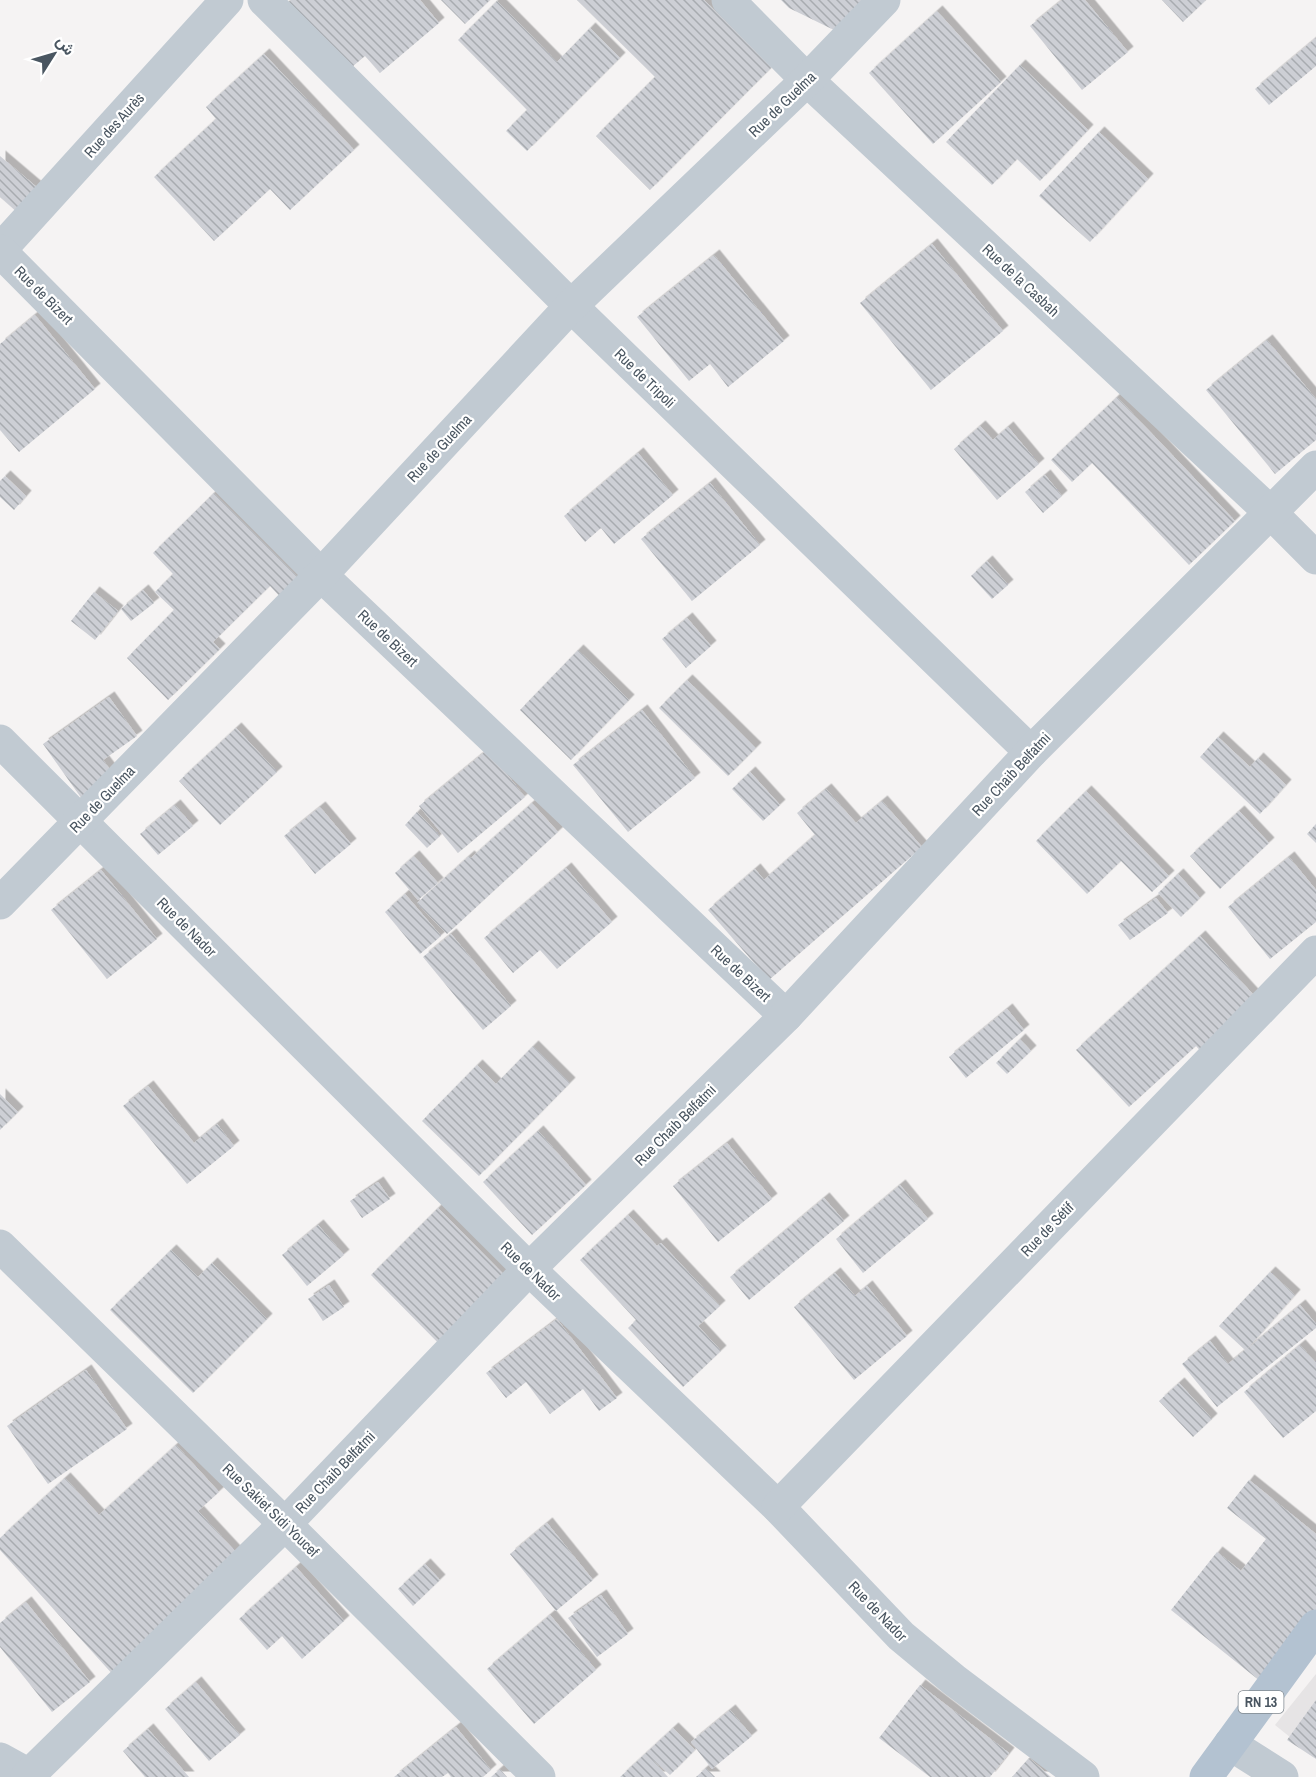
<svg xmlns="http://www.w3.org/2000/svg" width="1316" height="1777" viewBox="0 0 1316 1777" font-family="'Archivo Narrow',Vazirmatn,sans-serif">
	<defs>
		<pattern id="building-back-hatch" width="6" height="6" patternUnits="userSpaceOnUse" patternTransform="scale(1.5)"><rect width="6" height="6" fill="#cdcfd5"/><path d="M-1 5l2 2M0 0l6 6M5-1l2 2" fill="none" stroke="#a8abb0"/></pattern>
		<filter id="shadow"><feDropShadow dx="5.5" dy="-5.5" stdDeviation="0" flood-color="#0004"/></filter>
	</defs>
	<rect width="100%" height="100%" fill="#f5f3f3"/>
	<path fill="#e6e4e5" d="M 1316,1674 L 1316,1758 L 1275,1725 Z"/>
	<g fill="url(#building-back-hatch)" filter="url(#shadow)">
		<path d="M 291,0 L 420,0 L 439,23 L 380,73 L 365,56 L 340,77 L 282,8 Z"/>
		<path d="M 441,0 L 490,0 L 465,24 Z"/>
		<path d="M 577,0 L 704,0 L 772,67 L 650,190 L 596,136 L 655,77 Z"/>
		<path d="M 781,0 L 867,0 L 836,31 L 789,8 Z"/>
		<path d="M 1062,0 L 1085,0 L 1128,52 L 1082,90 L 1030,26 Z"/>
		<path d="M 1162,0 L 1206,0 L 1183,22 Z"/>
		<path d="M 497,1 L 557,62 L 590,28 L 620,58 L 527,151 L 506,131 L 527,110 L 458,40 Z"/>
		<path d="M 937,11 L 1001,82 L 933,144 L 869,73 Z"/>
		<path d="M 1316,38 L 1316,66 L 1269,105 L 1255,89 Z"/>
		<path d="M 264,54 L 354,150 L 290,210 L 270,189 L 214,241 L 154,177 L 216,119 L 206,107 Z"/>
		<path d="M 1020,65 L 1088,130 L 1040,181 L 1017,159 L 992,185 L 946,142 Z"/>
		<path d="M 1099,132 L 1148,179 L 1090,242 L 1039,196 Z"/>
		<path d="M 0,156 L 40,190 L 19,214 L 0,197 Z"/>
		<path d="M 932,244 L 1003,331 L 931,390 L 860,303 Z"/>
		<path d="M 714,255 L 784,341 L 728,387 L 710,364 L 689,381 L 637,317 Z"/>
		<path d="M 35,315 L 95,389 L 19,452 L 0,430 L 0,344 Z"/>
		<path d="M 1267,340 L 1316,399 L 1316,440 L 1275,474 L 1206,390 Z"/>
		<path d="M 1117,397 L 1235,521 L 1189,565 L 1092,463 L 1072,482 L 1051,460 Z"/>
		<path d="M 980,426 L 993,440 L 1008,427 L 1039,464 L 997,500 L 954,449 Z"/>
		<path d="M 638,453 L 673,495 L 614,544 L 601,528 L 585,542 L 564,516 Z"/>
		<path d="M 1045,475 L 1062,496 L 1043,513 L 1025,492 Z"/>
		<path d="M 5,476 L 26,496 L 14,510 L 0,497 L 0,481 Z"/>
		<path d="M 710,483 L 760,545 L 692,601 L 641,539 Z"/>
		<path d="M 214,493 L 304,583 L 285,602 L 270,586 L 213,642 L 220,649 L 168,700 L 127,658 L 174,610 L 155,592 L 173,574 L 153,553 Z"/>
		<path d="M 987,561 L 1008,585 L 992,599 L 971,576 Z"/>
		<path d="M 143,590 L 154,603 L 131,621 L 121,609 Z"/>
		<path d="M 94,592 L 118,611 L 95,640 L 71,621 Z"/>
		<path d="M 687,618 L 711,646 L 686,668 L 662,639 Z"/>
		<path d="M 578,650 L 629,700 L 571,760 L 520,710 Z"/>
		<path d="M 687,680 L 756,748 L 728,776 L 659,708 Z"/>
		<path d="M 109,697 L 137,736 L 103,760 L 115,776 L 82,799 L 43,744 Z"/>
		<path d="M 642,710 L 695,778 L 628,832 L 573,765 Z"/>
		<path d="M 236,728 L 277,772 L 220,825 L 179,781 Z"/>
		<path d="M 1218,737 L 1250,767 L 1258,758 L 1286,785 L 1260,814 L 1200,757 Z"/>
		<path d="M 487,750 L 525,797 L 458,853 L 419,806 Z"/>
		<path d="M 750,772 L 780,805 L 763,821 L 732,789 Z"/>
		<path d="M 826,789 L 856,823 L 882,801 L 922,847 L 769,980 L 708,910 L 755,869 L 764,880 L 815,835 L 797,813 Z"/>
		<path d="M 1086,791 L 1169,876 L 1152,892 L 1121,861 L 1087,894 L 1036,841 Z"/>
		<path d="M 532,803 L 558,832 L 447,934 L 417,903 L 469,856 L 471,858 Z"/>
		<path d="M 175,805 L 193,826 L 158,855 L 140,834 Z"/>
		<path d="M 320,807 L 351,844 L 315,874 L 284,836 Z"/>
		<path d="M 1239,811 L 1269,843 L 1220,889 L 1190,856 Z"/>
		<path d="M 417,812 L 440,836 L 427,848 L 405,825 Z"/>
		<path d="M 1316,824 L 1316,843 L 1307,834 Z"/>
		<path d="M 414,856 L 438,883 L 418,900 L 395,873 Z"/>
		<path d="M 1289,857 L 1316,890 L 1316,922 L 1270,959 L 1228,907 Z"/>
		<path d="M 566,868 L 612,922 L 557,969 L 540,950 L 513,973 L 484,938 Z"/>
		<path d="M 101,870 L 157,939 L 107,979 L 51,910 Z"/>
		<path d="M 1178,874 L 1200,898 L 1181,917 L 1158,893 Z"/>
		<path d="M 405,894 L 441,936 L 420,954 L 385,912 Z"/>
		<path d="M 1156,898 L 1168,913 L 1130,940 L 1118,925 Z"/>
		<path d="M 451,934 L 511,1006 L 483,1030 L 423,957 Z"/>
		<path d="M 1200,936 L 1260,1002 L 1203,1054 L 1196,1046 L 1129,1107 L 1076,1050 Z"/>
		<path d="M 1007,1009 L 1024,1030 L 966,1078 L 949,1057 Z"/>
		<path d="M 1020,1039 L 1031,1051 L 1007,1074 L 996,1063 Z"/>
		<path d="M 533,1046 L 570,1083 L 479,1176 L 422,1121 L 477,1065 L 496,1084 Z"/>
		<path d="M 148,1086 L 194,1143 L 217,1124 L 234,1146 L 187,1184 L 123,1106 Z"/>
		<path d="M 0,1094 L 18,1112 L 0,1130 Z"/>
		<path d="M 538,1131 L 586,1185 L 532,1235 L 483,1182 Z"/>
		<path d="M 727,1143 L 772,1199 L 718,1242 L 673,1186 Z"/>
		<path d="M 378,1182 L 390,1199 L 362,1218 L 350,1201 Z"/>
		<path d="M 900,1185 L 928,1219 L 863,1273 L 836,1239 Z"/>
		<path d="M 824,1198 L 844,1221 L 749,1300 L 730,1277 Z"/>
		<path d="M 438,1208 L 521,1292 L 454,1359 L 371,1275 Z"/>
		<path d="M 628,1215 L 657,1246 L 661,1243 L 720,1306 L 698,1326 L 721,1351 L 683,1387 L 628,1328 L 636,1320 L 580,1260 Z"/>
		<path d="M 318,1225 L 344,1255 L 307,1286 L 282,1255 Z"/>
		<path d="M 171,1250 L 198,1277 L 212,1263 L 267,1319 L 193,1393 L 110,1310 Z"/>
		<path d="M 1270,1272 L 1295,1295 L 1247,1349 L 1300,1305 L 1316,1324 L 1316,1328 L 1217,1407 L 1182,1364 L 1210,1341 L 1228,1364 L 1245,1350 L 1219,1326 Z"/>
		<path d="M 835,1273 L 855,1296 L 867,1286 L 907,1336 L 854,1380 L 794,1307 Z"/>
		<path d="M 329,1285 L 344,1307 L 323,1321 L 308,1299 Z"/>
		<path d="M 557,1319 L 617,1398 L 599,1411 L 583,1389 L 550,1414 L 526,1382 L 506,1398 L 486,1373 Z"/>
		<path d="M 1300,1345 L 1316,1363 L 1316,1411 L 1283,1438 L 1244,1392 Z"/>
		<path d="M 86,1370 L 127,1429 L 48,1484 L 7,1426 Z"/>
		<path d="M 1179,1383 L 1212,1419 L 1193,1437 L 1159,1401 Z"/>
		<path d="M 176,1445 L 219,1492 L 198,1511 L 247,1564 L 115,1677 L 0,1550 L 0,1538 L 65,1478 L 99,1515 Z"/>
		<path d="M 1249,1480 L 1316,1534 L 1316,1612 L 1260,1681 L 1171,1610 L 1217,1552 L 1241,1571 L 1266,1539 L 1227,1508 Z"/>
		<path d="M 547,1523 L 593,1580 L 556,1611 L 510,1554 Z"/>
		<path d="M 425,1564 L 440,1580 L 413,1606 L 398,1589 Z"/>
		<path d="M 296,1567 L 344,1621 L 302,1659 L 282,1636 L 267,1650 L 239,1619 Z"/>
		<path d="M 601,1595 L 628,1634 L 597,1657 L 568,1618 Z"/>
		<path d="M 26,1602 L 90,1682 L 52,1712 L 0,1647 L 0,1623 Z"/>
		<path d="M 550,1615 L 596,1670 L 534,1724 L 487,1669 Z"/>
		<path d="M 196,1682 L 240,1735 L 209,1761 L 165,1709 Z"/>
		<path d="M 920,1685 L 1009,1753 L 990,1777 L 930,1777 L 879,1738 Z"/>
		<path d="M 1316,1700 L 1316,1759 L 1287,1740 Z"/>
		<path d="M 730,1710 L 752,1736 L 712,1769 L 691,1742 Z"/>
		<path d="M 456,1727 L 491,1770 L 483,1777 L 451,1777 L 448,1773 L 442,1777 L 394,1777 Z"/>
		<path d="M 673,1728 L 695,1750 L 670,1775 L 652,1759 L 668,1777 L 620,1777 Z"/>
		<path d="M 148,1729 L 189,1777 L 145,1777 L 123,1751 Z"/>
		<path d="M 1029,1758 L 1051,1777 L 1012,1777 Z"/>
		<path d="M 706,1768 L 715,1777 L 696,1777 Z"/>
		<path d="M 500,1769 L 507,1777 L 491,1777 Z"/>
	</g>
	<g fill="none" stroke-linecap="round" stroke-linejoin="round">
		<g stroke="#c1cad2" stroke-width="33">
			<path d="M 264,0 L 571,306 L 1031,752"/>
			<path d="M 728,0 L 807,80 L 1270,512 L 1316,558"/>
			<path d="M 0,250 L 227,0"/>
			<path d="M 0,251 L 321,575 L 786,1016"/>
			<path d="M 0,741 L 529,1269 L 778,1507 L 901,1636 L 954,1680 L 1083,1777"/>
			<path d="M 0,903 L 321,575 L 571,306 L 807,80 L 884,0"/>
			<path d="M 0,1246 L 285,1524 L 539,1777"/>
			<path d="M 778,1507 L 1316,952"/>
			<path d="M 1230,1744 L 1282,1777"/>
			<path d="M 0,1759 L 29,1775"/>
			<path d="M 27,1777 L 285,1524 L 529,1269 L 786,1016 L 1031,752 L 1316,467"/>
		</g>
		<path stroke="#b3c2d1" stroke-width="33" d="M 1206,1777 L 1316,1626"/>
	</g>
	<g text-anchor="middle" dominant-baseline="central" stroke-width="4.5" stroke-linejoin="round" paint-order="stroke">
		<rect fill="#fff" stroke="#808990" stroke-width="1.5" x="1238.5" y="1691" width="45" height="22" rx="4.5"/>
		<g font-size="14" font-weight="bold" fill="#4a5661">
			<text x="1261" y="1702">RN 13</text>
		</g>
		<g font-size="15" fill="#4a5661" stroke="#fff">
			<text transform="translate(782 104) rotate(-44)">Rue de Guelma</text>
			<text transform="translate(114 125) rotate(-48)">Rue des Aurès</text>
			<text transform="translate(1021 280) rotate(43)">Rue de la Casbah</text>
			<text transform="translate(44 295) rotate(45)">Rue de Bizert</text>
			<text transform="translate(645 378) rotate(44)">Rue de Tripoli</text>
			<text transform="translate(439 448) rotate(-47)">Rue de Guelma</text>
			<text transform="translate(388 638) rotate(43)">Rue de Bizert</text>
			<text transform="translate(1011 774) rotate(-47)">Rue Chaib Belfatmi</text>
			<text transform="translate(102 799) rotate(-46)">Rue de Guelma</text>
			<text transform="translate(187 927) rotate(45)">Rue de Nador</text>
			<text transform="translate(741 973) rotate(43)">Rue de Bizert</text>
			<text transform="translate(675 1125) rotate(-45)">Rue Chaib Belfatmi</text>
			<text transform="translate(1047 1229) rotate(-46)">Rue de Sétif</text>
			<text transform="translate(531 1271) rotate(44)">Rue de Nador</text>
			<text transform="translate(335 1472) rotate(-46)">Rue Chaib Belfatmi</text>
			<text transform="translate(271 1510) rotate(44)">Rue Sakiet Sidi Youcef</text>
			<text transform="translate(878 1611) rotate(46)">Rue de Nador</text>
		</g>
	</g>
	<g transform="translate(54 54) rotate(53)" stroke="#ffffff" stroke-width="4.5" paint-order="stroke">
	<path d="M0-4.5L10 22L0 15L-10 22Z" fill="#4a5661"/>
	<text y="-9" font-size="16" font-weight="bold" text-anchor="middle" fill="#4a5661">ش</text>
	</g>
</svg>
